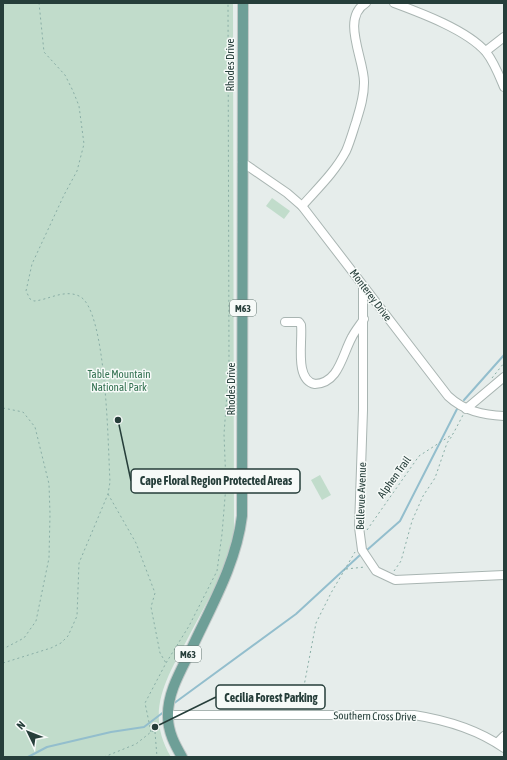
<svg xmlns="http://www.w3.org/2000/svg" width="507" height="760" viewBox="0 0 507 760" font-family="'Asap Condensed',sans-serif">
	<rect width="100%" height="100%" fill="#e6edeb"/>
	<g fill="#c1dccb">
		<path d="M 3,3 L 233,3 L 234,539 L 229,561 C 216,585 203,610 190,634 C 169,675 143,710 171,757 L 3,757 Z"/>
		<path d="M 272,198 L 290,211 L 284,219 L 266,206 Z"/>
		<path d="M 320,475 L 331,495 L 322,500 L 311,480 Z"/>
	</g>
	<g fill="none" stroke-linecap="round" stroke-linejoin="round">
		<g stroke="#93becd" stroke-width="2">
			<path d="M 464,400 L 504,355"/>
			<path d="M 367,550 L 400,521 L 457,409"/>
			<path d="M 173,704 L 296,614 L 360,555"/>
			<path d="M 28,757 L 47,747 L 111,732 L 144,727 L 165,711"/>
		</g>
		<defs>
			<g id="minor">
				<path d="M 394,3 C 421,13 467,30 486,52 C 494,62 499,75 504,87"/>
				<path d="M 486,51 L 504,37"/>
				<path d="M 242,162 L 287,193 L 302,206 L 448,396 C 464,411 483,415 504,416"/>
				<path d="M 302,206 C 317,189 335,172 346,151 C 350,142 353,131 356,122 C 360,109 364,97 364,83 C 365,61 340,18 366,3"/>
				<path d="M 363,286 L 363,410 L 359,527 L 362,550 L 376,571 L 395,580 L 504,575"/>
				<path d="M 285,322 L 299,322 L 301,325 C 303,341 294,380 315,384 C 339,383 342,355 352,337 C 355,331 360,325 364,319"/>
				<path d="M 466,409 L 504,377"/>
				<path d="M 168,715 L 414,715 C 446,720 477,729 504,748"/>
				<path d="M 497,743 L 504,736"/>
			</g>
			<path id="major" d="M 182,757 C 175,745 168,732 168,717 C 167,694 180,672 190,652 C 210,608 236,565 242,516 L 243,3"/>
		</defs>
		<use href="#minor" stroke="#a9b5b2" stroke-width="10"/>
		<use href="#major" stroke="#c2c9c8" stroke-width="12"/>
		<g stroke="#89aea6" stroke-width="1" stroke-dasharray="2 3" stroke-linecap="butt">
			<path d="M 492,378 L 504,363"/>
			<path d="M 3,408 L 23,412 L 35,427 L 49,484 L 50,514 L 49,558 L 36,621 L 24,638 L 3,649"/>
			<path d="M 108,494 L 136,543 L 155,593 L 151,607 L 160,653 L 166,663"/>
			<path d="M 367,530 L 419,456 L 453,434 L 463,415"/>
			<path d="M 346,569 L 365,567"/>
			<path d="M 394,571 L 401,561 L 412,521 L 423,496 L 435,478 L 447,443 L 452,436"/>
			<path d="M 3,663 L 51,648 L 61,643 L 68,636 L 77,616 L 79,563 L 108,494 L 110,482 C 108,450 107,308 79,296 C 64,289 48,300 34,301 L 30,299 L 26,291 L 32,264 L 64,195 L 77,171 L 84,144 L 79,106 L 73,91 L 65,75 L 44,52 L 39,3"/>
			<path d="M 300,707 L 316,623 L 331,593 L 355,552"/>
			<path d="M 151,732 L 145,703 L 166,663 L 189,626 L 217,571 L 222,534 L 226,485 L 224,434 L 229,367 L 228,3"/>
			<path d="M 155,732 L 157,757"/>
			<path d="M 104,757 L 136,744 L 151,732 L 161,728"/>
		</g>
		<use href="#minor" stroke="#fff" stroke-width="8"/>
		<use href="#major" stroke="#6e9f97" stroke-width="10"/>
	</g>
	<g text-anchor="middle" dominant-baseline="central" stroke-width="3" stroke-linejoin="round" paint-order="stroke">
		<g fill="#f6faf8" stroke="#647673" stroke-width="1">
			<rect x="230" y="300" width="26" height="16" rx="3"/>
			<rect x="175" y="646" width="26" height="16" rx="3"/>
		</g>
		<g font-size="10" font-weight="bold" fill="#263e3a">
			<text x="243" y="308">M63</text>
			<text x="188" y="654">M63</text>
		</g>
		<g font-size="11" fill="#263e3a" stroke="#f6faf8">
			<text transform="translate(230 65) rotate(-90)">Rhodes Drive</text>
			<text transform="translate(371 295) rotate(53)">Monterey Drive</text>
			<text transform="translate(231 389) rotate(-90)">Rhodes Drive</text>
			<text transform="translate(394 477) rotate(-54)">Alphen Trail</text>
			<text transform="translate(361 496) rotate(-88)">Bellevue Avenue</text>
			<text transform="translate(375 716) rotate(1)">Southern Cross Drive</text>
		</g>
		<g font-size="11" fill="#337151" stroke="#f6faf8">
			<text x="119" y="374">Table Mountain<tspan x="119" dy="13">National Park</tspan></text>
		</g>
	</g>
	<path fill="none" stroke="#263e3a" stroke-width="1.5" d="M118 420L131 481M155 727L216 697"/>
	<g fill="#263e3a" stroke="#f6faf8" stroke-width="1.5">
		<circle cx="118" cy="420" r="4"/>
		<circle cx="155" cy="727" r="4"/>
	</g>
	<g fill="#f6faf8" stroke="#263e3a" stroke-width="1.5">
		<rect x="131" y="469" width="169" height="24" rx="4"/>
		<rect x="216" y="685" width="109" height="24" rx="4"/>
	</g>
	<g font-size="12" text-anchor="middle" font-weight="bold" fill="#263e3a">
		<text x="216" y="485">Cape Floral Region Protected Areas</text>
		<text x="271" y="702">Cecilia Forest Parking</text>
	</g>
	<rect width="507" height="760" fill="none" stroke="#263e3a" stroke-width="8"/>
	<g transform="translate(28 732) rotate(313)" stroke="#f6faf8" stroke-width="3" paint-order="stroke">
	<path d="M0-3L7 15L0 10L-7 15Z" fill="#263e3a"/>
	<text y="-6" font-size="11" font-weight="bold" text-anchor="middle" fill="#263e3a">N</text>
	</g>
</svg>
